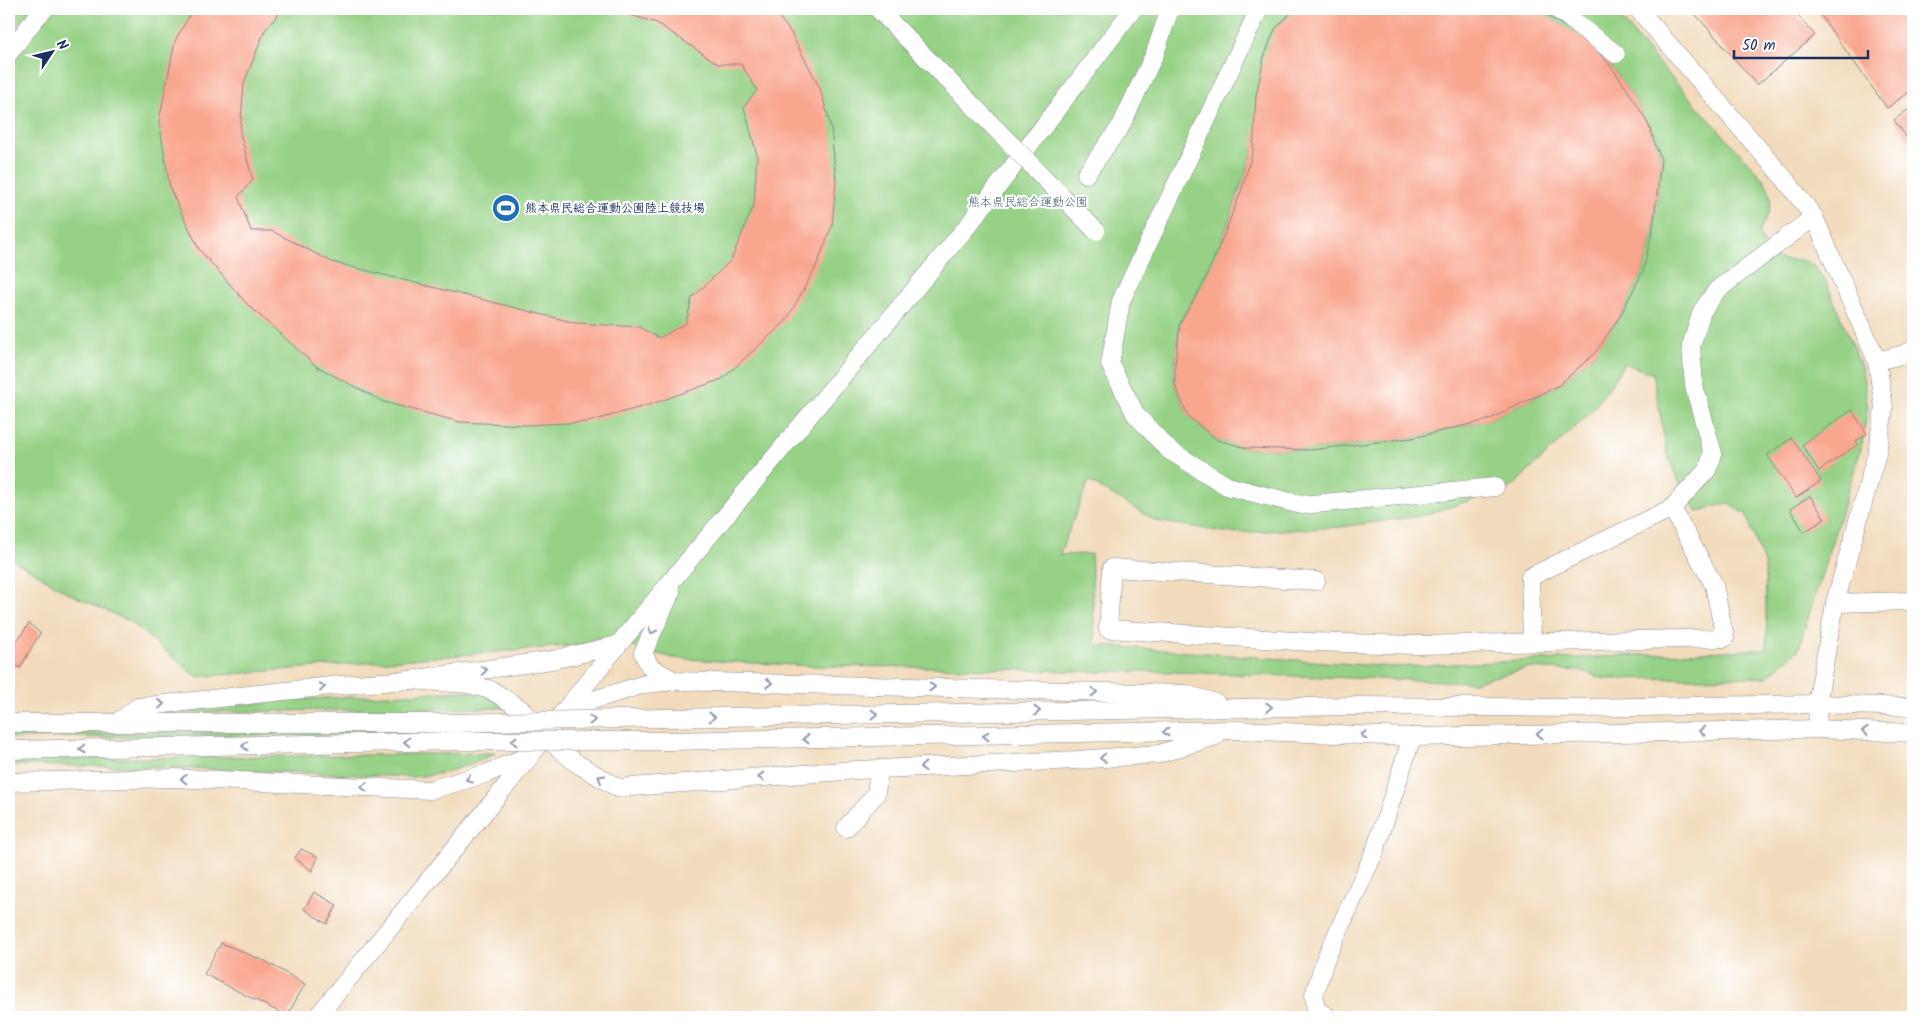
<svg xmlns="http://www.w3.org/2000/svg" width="1922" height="1026" viewBox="0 0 1922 1026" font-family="Kalam,'Klee One',sans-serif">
	<rect width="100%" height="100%" fill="#fff"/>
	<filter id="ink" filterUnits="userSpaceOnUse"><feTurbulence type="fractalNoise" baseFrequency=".02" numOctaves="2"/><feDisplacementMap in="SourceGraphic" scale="10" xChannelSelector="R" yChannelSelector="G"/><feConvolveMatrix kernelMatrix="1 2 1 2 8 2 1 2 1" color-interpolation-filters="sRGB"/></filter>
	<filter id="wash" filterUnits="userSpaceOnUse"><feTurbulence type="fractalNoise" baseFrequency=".0096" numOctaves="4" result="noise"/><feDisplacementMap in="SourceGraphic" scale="20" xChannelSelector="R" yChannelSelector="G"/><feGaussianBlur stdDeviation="1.12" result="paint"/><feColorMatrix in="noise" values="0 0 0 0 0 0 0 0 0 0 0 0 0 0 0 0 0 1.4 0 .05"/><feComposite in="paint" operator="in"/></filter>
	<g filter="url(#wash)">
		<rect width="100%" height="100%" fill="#f2dbbc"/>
		<g fill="#96d185" stroke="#588072" fill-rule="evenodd">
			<path d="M 9,9 L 31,9 L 9,38 Z"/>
			<path d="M 53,9 L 1295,9 L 1275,29 L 1253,151 L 1224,235 L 1202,286 L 1180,323 L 1175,365 L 1175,385 L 1188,416 L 1217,440 L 1247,448 L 1310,450 L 1412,438 L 1488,420 L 1559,385 L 1595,353 L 1620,316 L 1643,271 L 1653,228 L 1661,160 L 1649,126 L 1637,104 L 1616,73 L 1591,43 L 1536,9 L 1613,9 L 1653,57 L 1764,180 C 1776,201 1770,213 1758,233 L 1772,257 L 1785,260 L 1801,260 L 1812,264 L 1825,279 L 1862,369 L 1868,407 L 1861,449 L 1798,650 L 1767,677 L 1605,679 L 1582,671 L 1528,668 L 1474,682 L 1142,671 L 1098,672 L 932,667 L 815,666 L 734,662 L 673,658 L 615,642 L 197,677 L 131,622 L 70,594 L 9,557 L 9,69 L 40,22 ZM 1624,363 L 1653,374 L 1667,453 L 1677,478 L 1697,512 L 1727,503 L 1746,514 L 1765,567 L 1767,649 L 1392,667 L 1095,645 L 1091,554 L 1059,555 L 1089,481 L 1156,521 L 1231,533 L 1340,527 L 1421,516 L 1512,487 L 1589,414 L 1613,382 Z"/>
			<path d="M 464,691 L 483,693 L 510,708 L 206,712 L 158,715 L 156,712 L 290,700 Z"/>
			<path d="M 515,729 L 513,733 L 9,738 L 9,734 Z"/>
			<path d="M 496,753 C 465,767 447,774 413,777 L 158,767 L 9,765 L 9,760 Z"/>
		</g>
		<g id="blocks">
			<g fill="#f9a68e">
				<path d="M 193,9 L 283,9 L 265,30 L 244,83 L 240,133 L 253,180 L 238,197 L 251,231 L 272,231 L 332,262 L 576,323 L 639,327 L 659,338 L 686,323 L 692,298 L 731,260 L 754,205 L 757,155 L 744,107 L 757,90 L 741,64 L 718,64 L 657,23 L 610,9 L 773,9 L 791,33 L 820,88 L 831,127 L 836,181 L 832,226 L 816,267 L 786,321 L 722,379 L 652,404 L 588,422 L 526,425 L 460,422 L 384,402 L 316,366 L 248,305 L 199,249 L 170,189 L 159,121 L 175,41 Z"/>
				<path d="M 1295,9 L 1536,9 L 1591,43 L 1616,73 L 1637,104 L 1649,126 L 1661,160 L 1653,228 L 1643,271 L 1620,316 L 1595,353 L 1559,385 L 1488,420 L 1412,438 L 1310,450 L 1247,448 L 1217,440 L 1188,416 L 1175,385 L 1175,365 L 1180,323 L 1202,286 L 1224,235 L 1241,191 L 1253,151 L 1256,96 L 1264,57 L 1275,29 Z"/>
				<path d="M 1691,9 L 1792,9 L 1815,35 L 1757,85 Z"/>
				<path d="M 1816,9 L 1913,9 L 1913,89 L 1887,108 Z"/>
				<path d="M 1913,106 L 1913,136 L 1908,139 L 1894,120 Z"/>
				<path d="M 1852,410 L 1867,434 L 1856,441 L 1858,444 L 1819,471 L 1802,445 Z"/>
				<path d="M 1792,438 L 1821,481 L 1796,498 L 1767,455 Z"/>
				<path d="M 1810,496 L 1825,519 L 1804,532 L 1790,509 Z"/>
				<path d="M 29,623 L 40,633 L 20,668 L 9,662 L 9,639 L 15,644 Z"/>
				<path d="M 301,849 L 318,857 L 312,871 L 295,858 Z"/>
				<path d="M 314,892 L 337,905 L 327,924 L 304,909 Z"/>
				<path d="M 221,943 L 265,961 L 305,984 L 287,1016 L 204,974 Z"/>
			</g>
		</g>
	</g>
	<g filter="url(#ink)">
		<use href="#blocks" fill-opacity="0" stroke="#86858d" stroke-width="1"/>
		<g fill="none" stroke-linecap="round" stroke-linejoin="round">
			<defs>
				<g id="minor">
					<path d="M 878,9 L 950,82"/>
					<path d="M 1259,9 L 1121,301 L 1110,364 L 1136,415 L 1169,450 L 1227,486 L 1302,505 L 1495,487"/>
					<path d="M 1557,9 L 1616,54"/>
					<path d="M 1638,9 L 1784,178 L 1814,217 L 1877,361 L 1884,408 L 1877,453 L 1835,603 L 1817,704 L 1818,729"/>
					<path d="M 9,53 L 35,19 L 45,9"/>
					<path d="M 1086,174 L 1121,126 L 1155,53 L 1170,9"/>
					<path d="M 1877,361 L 1905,354 L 1913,349"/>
					<path d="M 1672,508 L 1707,470 L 1713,454 L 1694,386 L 1691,346 L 1702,311 L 1717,290 L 1814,217"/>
					<path d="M 1316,581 L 1112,568 L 1108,629 L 1311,642 L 1417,645 L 1725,638 L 1714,585 L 1672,508 L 1530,577 L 1532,642"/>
					<path d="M 671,592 L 643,653 L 650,667 L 675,681 L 1185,694 L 1216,703"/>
					<path d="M 1835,603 L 1913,601"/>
					<path d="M 410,680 L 468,684 L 491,690 L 521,709 L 544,736 L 576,763 L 618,788 L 857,770 L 1077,760 L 1159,754 L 1216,736"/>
					<path d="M 567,708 L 645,684 L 675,681"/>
					<path d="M 663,718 L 1356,706 L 1581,708 L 1817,704 L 1913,707"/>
					<path d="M 118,722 L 138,707 L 340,685 L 410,680 L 552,660 L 618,645"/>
					<path d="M 9,723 L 455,723"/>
					<path d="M 667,741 L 1235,730 L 1412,737 L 1818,729 L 1913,733"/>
					<path d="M 9,750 L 456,741"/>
					<path d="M 9,782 L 174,778 L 430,790 L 485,774 L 528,756"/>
					<path d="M 846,828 L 876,794 L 879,769"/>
					<path d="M 317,1017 L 531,755 L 544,736 L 618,645 L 970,223 L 1133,9"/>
					<path d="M 1328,1017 L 1316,1010 L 1314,996 L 1325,960 L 1375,851 L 1412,737"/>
				</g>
			</defs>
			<use href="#minor" stroke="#86858d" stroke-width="19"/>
			<use href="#minor" stroke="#fff" stroke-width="18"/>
			<defs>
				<g id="minor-bridge">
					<path d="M 950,82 L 1096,231"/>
					<path d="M 455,723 L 663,718"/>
					<path d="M 456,741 L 667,741"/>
				</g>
			</defs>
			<use href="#minor-bridge" stroke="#86858d" stroke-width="19" stroke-linecap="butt"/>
			<use href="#minor-bridge" stroke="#fff" stroke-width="18"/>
		</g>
		<defs><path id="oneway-chevron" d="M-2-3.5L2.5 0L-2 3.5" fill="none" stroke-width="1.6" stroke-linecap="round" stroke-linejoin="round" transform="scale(1.25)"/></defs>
		<g stroke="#8d97ae">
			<use href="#oneway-chevron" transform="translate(652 631) rotate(115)"/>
			<use href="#oneway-chevron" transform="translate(484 670) rotate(-8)"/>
			<use href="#oneway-chevron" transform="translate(769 683) rotate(1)"/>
			<use href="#oneway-chevron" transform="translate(322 687) rotate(-6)"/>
			<use href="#oneway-chevron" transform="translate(932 687) rotate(1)"/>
			<use href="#oneway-chevron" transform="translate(1094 692) rotate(1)"/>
			<use href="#oneway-chevron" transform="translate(161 704) rotate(-7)"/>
			<use href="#oneway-chevron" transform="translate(1269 707) rotate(-1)"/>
			<use href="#oneway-chevron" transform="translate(1037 711) rotate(-1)"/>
			<use href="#oneway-chevron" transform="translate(874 714) rotate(-1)"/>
			<use href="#oneway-chevron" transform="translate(712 717) rotate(-1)"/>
			<use href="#oneway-chevron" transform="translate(592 720) rotate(-1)"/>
			<use href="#oneway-chevron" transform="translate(1702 731) rotate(179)"/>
			<use href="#oneway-chevron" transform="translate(1865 731) rotate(-178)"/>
			<use href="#oneway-chevron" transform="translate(1166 732) rotate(179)"/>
			<use href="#oneway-chevron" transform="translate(1540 734) rotate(179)"/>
			<use href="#oneway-chevron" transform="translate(1364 735) rotate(-178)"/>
			<use href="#oneway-chevron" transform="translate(986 736) rotate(179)"/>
			<use href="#oneway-chevron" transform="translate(806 739) rotate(179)"/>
			<use href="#oneway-chevron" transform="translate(514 741) rotate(180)"/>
			<use href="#oneway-chevron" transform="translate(407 742) rotate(179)"/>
			<use href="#oneway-chevron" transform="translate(245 746) rotate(179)"/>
			<use href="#oneway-chevron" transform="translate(82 749) rotate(179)"/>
			<use href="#oneway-chevron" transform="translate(1103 758) rotate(176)"/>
			<use href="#oneway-chevron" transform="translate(923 767) rotate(178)"/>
			<use href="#oneway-chevron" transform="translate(761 777) rotate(176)"/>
			<use href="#oneway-chevron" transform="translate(601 778) rotate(-150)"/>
			<use href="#oneway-chevron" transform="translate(184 779) rotate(-178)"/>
			<use href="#oneway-chevron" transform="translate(469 779) rotate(164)"/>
			<use href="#oneway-chevron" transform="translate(364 787) rotate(-178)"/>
		</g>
	</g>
	<defs>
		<symbol id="stadium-disc" viewBox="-11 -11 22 22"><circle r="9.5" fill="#1f6fb2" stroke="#fff"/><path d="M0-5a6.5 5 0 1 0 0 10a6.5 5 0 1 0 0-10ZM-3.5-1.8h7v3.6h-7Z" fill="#fff"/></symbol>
	</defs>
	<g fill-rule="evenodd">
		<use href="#stadium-disc" x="490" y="192" width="32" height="32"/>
	</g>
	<g text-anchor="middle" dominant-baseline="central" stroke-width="4.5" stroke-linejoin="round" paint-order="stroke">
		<g font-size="12" fill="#40606a" stroke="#fff">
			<text x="1028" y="202">熊本県民総合運動公園</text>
		</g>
		<g font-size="12" font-weight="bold" fill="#1b2f5e" stroke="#fff" text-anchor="start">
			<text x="525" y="208">熊本県民総合運動公園陸上競技場</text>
		</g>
	</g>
	<rect width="1922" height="1026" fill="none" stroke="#fff" stroke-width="30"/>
	<g transform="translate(52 52) rotate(55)" stroke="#ffffff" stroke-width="4" paint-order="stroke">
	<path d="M0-4L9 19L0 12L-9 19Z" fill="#1b2f5e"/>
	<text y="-8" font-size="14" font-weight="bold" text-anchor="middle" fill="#1b2f5e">N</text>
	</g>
	<path d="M1734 50v8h134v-8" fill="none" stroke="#1b2f5e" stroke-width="2.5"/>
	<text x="1742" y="50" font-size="15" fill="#1b2f5e" stroke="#ffffff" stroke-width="4" paint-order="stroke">50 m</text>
</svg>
